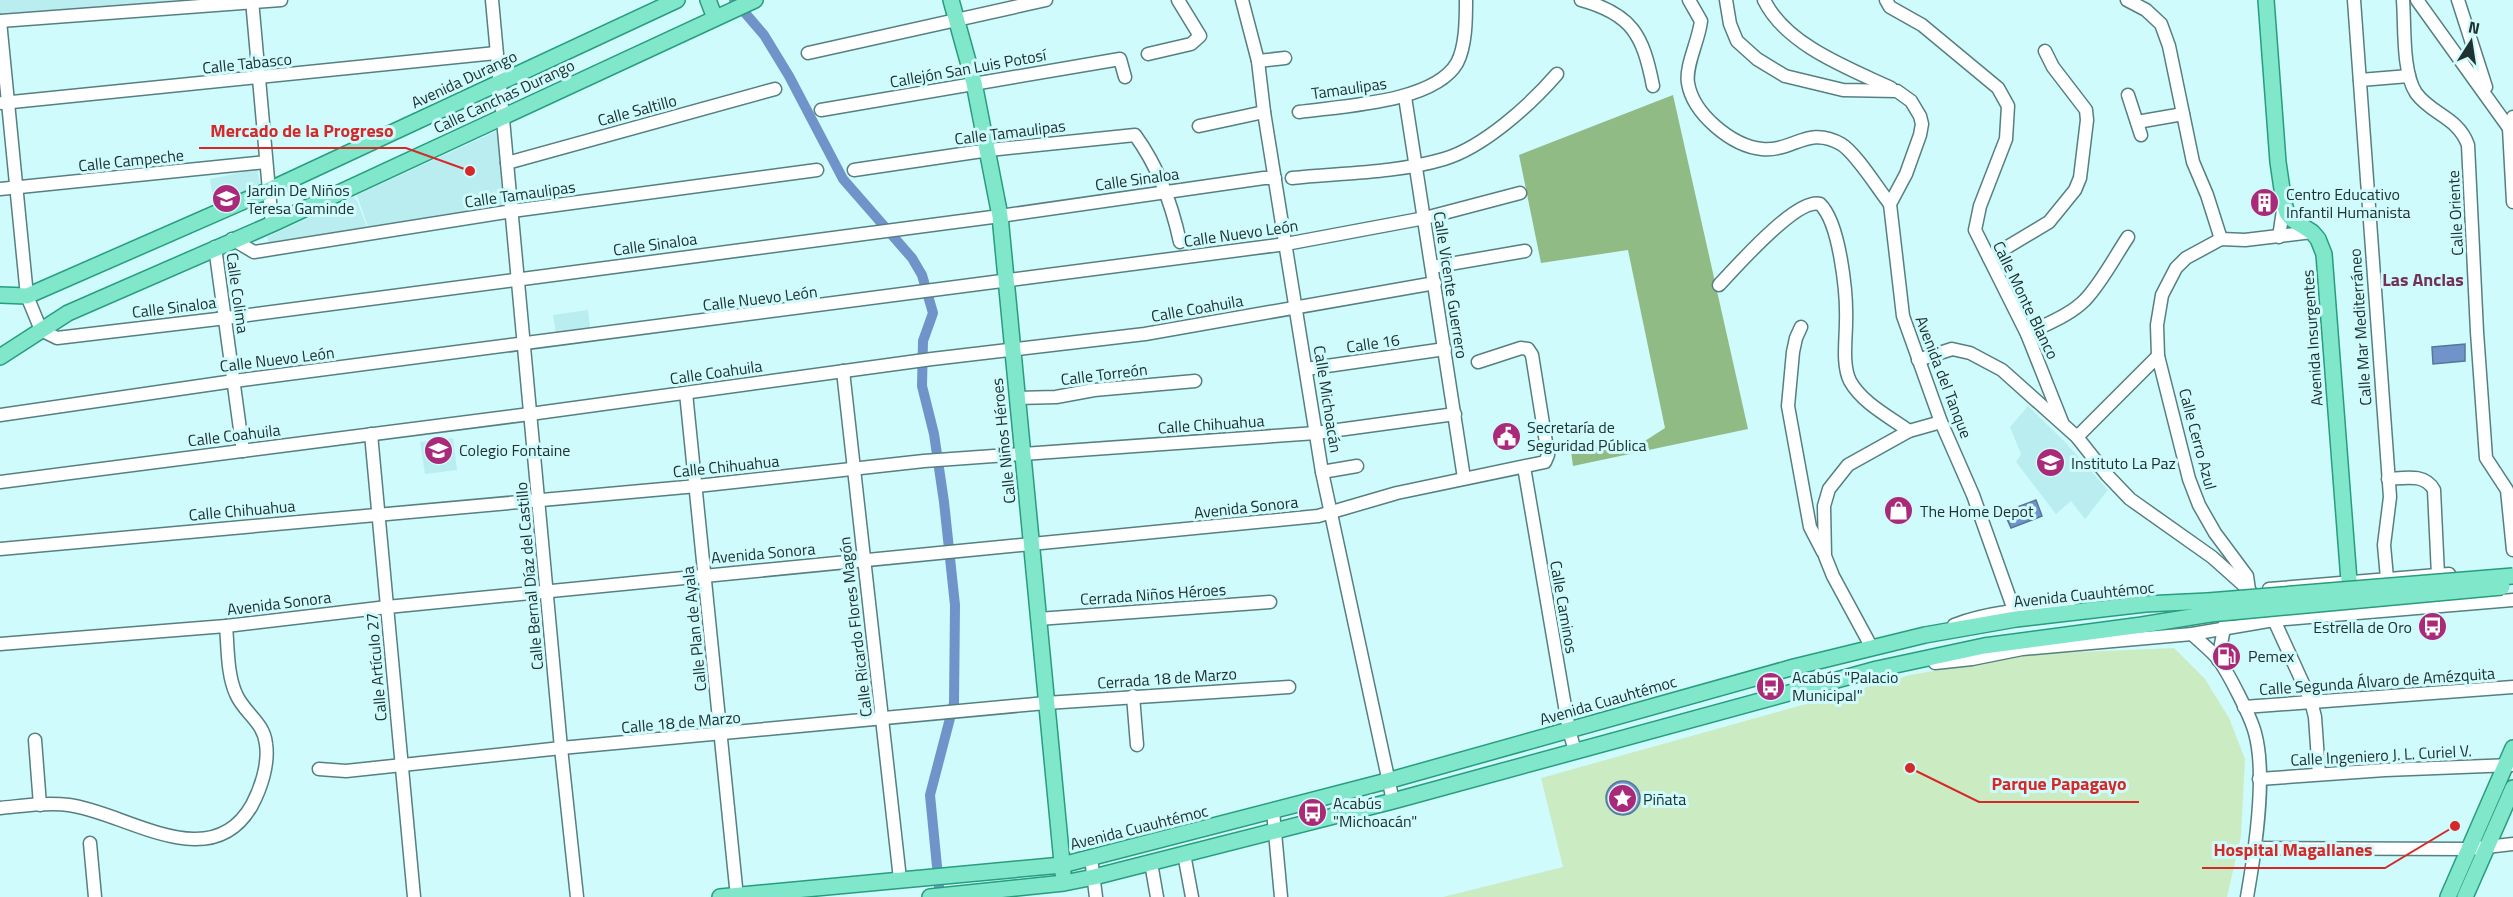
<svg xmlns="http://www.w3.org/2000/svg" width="2513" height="897" viewBox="0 0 2513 897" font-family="'Titillium Web',sans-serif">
	<rect width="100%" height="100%" fill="#cffbfc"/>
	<g fill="#b9edef">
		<path d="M 0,0 L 178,0 L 0,17 Z"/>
		<path d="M 499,130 L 502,188 L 509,210 L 413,222 L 411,220 L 368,227 L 357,195 Z"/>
		<path d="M 257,169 L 261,188 L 215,210 L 210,179 Z"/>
		<path d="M 353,197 L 357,201 L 368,230 L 270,246 L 267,237 Z"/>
		<path d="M 588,310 L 591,335 L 557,339 L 553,315 Z"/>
		<path d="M 2028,406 L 2064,441 L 2108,490 L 2085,519 L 2071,501 L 2056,514 L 2016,462 L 2021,454 L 2010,427 Z"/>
		<path d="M 453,438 L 457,470 L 425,474 L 420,442 Z"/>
	</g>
	<path fill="#cbecc2" d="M 2174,648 L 2205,679 L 2229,718 L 2245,759 L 2241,836 L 2227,897 L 1443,897 L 1563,867 L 1541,778 L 1910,675 L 2030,654 Z"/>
	<path fill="#90bb84" d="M 1673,95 L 1748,429 L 1573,466 L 1570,444 L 1634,448 L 1665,428 L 1628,250 L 1541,263 L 1519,155 Z"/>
	<g fill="#7094ca" stroke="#58769c" stroke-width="1.5">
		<path d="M 2465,344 L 2465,361 L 2433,364 L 2432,347 Z"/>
		<path d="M 2036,500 L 2042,516 L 2011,528 L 2004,512 Z"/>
		<circle cx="1623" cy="798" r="17"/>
	</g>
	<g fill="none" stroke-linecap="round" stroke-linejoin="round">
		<path stroke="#7094ca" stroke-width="10" d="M 734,0 L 764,35 L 789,76 L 843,179 L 912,258 L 922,275 L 933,313 L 923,341 L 922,386 L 934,434 L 944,502 L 955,605 L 954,703 L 930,795 L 940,897"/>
		<defs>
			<g id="minor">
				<path d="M 252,0 L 272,224"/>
				<path d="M 492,0 L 561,748 L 577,897"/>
				<path d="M 1242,0 L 1258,61 L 1264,112 L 1322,472 L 1393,801"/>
				<path d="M 1581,0 C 1632,14 1643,35 1653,86"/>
				<path d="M 1689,0 L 1701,21 C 1699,40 1685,66 1688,83 C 1693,114 1732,146 1762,149 C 1793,152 1808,125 1841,144 C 1856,153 1878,189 1890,204"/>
				<path d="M 1726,0 L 1730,24 L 1737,41 L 1757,59 L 1785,76 L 1843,90 L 1897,91 L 1911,101 L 1920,116 L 1922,124 L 1920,135 L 1906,174 L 1890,204 L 1903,316 L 1941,422 L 1973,495 L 2014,610"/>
				<path d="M 1764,0 C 1786,45 1848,68 1891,88"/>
				<path d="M 1886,0 L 1890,7 L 1922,25 L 1998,88 L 2008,106 L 2006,139 L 1980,206 L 1975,230 L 2027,334 L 2062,422"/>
				<path d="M 2127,0 L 2146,10 L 2161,24 L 2169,46 L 2193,162 L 2207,195 L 2221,239"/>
				<path d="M 2354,0 L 2390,497 L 2384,545 L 2387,578"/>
				<path d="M 2403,0 C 2405,25 2402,72 2416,93 C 2432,115 2458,117 2468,145 L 2477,332 L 2486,458 L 2507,490 L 2513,550"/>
				<path d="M 2417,0 L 2509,128"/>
				<path d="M 2458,0 L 2486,87"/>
				<path d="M 0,21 L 27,296 L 41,330 L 57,338 L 226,318 L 1000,216 L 1264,178 L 1275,178"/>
				<path d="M 0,21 L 281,0"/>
				<path d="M 808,53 L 1046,0"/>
				<path d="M 1148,54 L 1191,44 L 1200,36 L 1178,0"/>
				<path d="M 1258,61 L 1285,58"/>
				<path d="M 2360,80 L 2409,76"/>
				<path d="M 2128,95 L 2141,135"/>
				<path d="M 1405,97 L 1464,478"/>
				<path d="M 2,103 L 496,53"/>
				<path d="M 821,110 L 1120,59 L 1125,77"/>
				<path d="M 1299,112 C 1340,106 1434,103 1457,63 C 1466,46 1466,19 1466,0"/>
				<path d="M 2513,117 L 2509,128 L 2513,202"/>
				<path d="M 2137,122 L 2183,114"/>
				<path d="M 1199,126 L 1264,112"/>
				<path d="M 507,163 L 775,89"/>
				<path d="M 854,170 L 989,150 L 1135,135 C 1157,165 1172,205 1180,242"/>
				<path d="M 1292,178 C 1341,173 1397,173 1444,159 C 1484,147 1530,105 1557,74"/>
				<path d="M 0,189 L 266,162"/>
				<path d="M 2312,232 L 2245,240 L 2221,239 L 2186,258 L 2176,268 L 2162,295 L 2157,325 L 2158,356 L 2189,479 L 2199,505 L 2215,533 L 2247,576 L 2249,590 L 2274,620 L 2311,701 L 2315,717 L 2319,774"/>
				<path d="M 2279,237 L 2284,203"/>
				<path d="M 232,239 L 254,252 L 512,211 L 817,170"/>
				<path d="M 215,247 L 243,451"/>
				<path d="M 1989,258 L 2049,222 L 2075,190 L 2080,178 L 2087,120 L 2086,110 L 2053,67 L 2045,51"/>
				<path d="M 1432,267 L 1525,251"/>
				<path d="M 1719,285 C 1736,267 1797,197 1820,204 C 1840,223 1847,294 1846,322 C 1846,340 1842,365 1850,381 C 1862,403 1890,417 1909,431"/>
				<path d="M 1801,327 L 1796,338 L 1793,352 L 1788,406 L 1810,527 L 1823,552"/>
				<path d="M 2027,334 C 2046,324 2069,316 2085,300 C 2102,282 2114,258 2128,237"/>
				<path d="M 1918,360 L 1952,349 L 1970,353 L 2002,370 L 2077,437 L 2107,475 L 2130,499 L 2212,557 L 2249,590"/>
				<path d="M 1306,369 L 1445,349"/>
				<path d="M 843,371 L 900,879"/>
				<path d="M 686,393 L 737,897"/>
				<path d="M 1017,398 L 1056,397 L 1094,390 L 1195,381"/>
				<path d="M 0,415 L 234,381 L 1286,244 L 1425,218 L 1520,193"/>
				<path d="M 371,434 L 414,897"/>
				<path d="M 2077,437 L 2158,356"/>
				<path d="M 1524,467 L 1569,730 L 1575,751"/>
				<path d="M 1322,472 L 1357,466"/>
				<path d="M 2388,479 C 2405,478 2425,473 2434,490 L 2438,575"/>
				<path d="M 0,482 L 530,414 L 932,359 L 1145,334 L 1435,283"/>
				<path d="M 0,549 L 697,486 L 924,461 L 1316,433 L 1455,414"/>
				<path d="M 2269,589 L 2449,574"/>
				<path d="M 1038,619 L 1270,602"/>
				<path d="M 1954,625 C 1991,611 2030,609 2069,606"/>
				<path d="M 2192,634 C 2200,642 2211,650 2218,659 C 2228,672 2251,717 2255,733 C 2267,776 2255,852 2247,897"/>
				<path d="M 0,644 L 226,626 L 387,607 L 1318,516 L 1397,493 L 1545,462 L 1548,455 L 1532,355 L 1528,349 L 1521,348 L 1478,362"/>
				<path d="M 1872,648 L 1833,576 L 1825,556 L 1824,506 L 1829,489 L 1848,465 L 1909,431 L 1941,422"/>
				<path d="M 2218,660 L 2225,623"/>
				<path d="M 1935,663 L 1972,659 L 2022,649 L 2192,634 L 2274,620 L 2513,600"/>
				<path d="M 1133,696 L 1137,745"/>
				<path d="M 2244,707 L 2513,687"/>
				<path d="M 35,740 L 40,805"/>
				<path d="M 319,769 L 346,771 L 561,748 L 1046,703 L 1289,687"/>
				<path d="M 2259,779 L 2385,770 L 2512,765"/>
				<path d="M 0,808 C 22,806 46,802 69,805 C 125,812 211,878 252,805 C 261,788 269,764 266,744 C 264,722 244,713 236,694 C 227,674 228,648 226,626"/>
				<path d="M 1273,811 L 1281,897"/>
				<path d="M 90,843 L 95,897"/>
				<path d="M 2255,848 L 2469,849 L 2513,844"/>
				<path d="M 1184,854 L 1192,897"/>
				<path d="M 1091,858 L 1096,897"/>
				<path d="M 1151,863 L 1157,897"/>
			</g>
			<g id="major">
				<path d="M 708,0 L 715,18"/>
				<path d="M 951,0 L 974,83 L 1000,216 L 1063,873"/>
				<path d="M 2266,0 L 2278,162 L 2284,203 L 2287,213 L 2293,220 L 2312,232 L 2318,239 L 2324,254 L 2349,581"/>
				<path d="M 0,295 L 27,296 L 269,190 L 677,0"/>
				<path d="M 0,357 L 68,313 L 272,224 L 755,0"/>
				<path d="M 720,897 L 1062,865 L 1387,781 L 1794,667 L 1925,635 L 2016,619 L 2145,604 L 2208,601"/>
				<path d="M 930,897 L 1064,883 L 1094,877 L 1393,801 L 1877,669 L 1984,646 L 2142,625 L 2210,614"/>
				<path d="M 2448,897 L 2513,748"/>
				<path d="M 2465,897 L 2513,788"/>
			</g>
		</defs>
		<use href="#minor" stroke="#567f80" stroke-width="15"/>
		<use href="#major" stroke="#289d7e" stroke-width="18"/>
		<use href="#minor" stroke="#fff" stroke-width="12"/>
		<use href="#major" stroke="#80e7ca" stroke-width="15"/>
		<defs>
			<g id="major-bridge">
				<path d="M 2208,601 L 2513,576"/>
				<path d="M 2210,614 L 2502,587"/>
			</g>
		</defs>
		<use href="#major-bridge" stroke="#289d7e" stroke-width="18" stroke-linecap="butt"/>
		<use href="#major-bridge" stroke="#80e7ca" stroke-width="15"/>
	</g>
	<defs>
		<symbol id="school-disc" viewBox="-11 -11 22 22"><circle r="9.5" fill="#aa2a79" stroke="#cffbfc"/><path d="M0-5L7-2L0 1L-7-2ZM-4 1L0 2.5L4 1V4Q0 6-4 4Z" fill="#fff"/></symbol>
		<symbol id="building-disc" viewBox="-11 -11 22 22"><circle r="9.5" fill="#aa2a79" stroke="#cffbfc"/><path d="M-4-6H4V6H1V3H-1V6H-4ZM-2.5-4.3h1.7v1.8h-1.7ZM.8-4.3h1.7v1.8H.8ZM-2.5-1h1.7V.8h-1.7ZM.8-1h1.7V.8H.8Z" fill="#fff"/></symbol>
		<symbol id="civic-disc" viewBox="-11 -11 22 22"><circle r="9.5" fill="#aa2a79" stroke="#cffbfc"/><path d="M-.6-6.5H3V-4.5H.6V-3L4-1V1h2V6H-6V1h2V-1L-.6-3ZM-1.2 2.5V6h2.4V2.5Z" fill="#fff"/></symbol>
		<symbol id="shop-disc" viewBox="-11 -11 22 22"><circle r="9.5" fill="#aa2a79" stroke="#cffbfc"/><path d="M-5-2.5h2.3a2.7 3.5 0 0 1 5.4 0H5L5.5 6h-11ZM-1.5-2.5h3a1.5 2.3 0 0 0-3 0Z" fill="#fff"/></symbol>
		<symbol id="bus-disc" viewBox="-11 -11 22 22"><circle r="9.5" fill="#aa2a79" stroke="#cffbfc"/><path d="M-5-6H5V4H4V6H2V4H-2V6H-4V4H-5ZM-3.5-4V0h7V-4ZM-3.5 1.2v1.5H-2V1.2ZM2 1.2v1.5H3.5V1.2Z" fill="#fff"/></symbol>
		<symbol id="fuel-disc" viewBox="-11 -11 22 22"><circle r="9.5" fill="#aa2a79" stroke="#cffbfc"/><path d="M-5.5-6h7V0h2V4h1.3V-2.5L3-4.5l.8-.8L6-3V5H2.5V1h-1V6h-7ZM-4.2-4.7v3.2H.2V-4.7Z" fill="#fff"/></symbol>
		<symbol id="sight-disc" viewBox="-11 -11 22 22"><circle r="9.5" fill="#aa2a79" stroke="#cffbfc"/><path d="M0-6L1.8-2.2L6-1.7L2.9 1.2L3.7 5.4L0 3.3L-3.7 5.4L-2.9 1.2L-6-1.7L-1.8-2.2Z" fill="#fff"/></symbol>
	</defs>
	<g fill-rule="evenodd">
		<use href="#school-disc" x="210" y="182" width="33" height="33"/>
		<use href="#building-disc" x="2248" y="186" width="33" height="33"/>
		<use href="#civic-disc" x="1490" y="420" width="33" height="33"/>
		<use href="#school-disc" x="422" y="434" width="33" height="33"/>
		<use href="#school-disc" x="2034" y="446" width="33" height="33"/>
		<use href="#shop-disc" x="1882" y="494" width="33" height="33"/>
		<use href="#bus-disc" x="2416" y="610" width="33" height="33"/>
		<use href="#fuel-disc" x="2210" y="640" width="33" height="33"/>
		<use href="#bus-disc" x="1754" y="670" width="33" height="33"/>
		<use href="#sight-disc" x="1606" y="782" width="33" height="33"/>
		<use href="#bus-disc" x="1296" y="796" width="33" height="33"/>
	</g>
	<g text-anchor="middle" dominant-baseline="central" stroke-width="6" stroke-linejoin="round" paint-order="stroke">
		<g font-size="16" fill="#203132" stroke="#cffbfc">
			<text transform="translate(247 63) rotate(-6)">Calle Tabasco</text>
			<text transform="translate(968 68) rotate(-10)">Callejón San Luis Potosí</text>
			<text transform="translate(464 79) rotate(-25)">Avenida Durango</text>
			<text transform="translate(1349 88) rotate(-8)">Tamaulipas</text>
			<text transform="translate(504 96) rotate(-25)">Calle Canchas Durango</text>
			<text transform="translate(637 110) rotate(-15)">Calle Saltillo</text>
			<text transform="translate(1010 132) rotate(-7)">Calle Tamaulipas</text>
			<text transform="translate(131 160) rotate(-6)">Calle Campeche</text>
			<text transform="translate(1137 179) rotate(-8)">Calle Sinaloa</text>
			<text transform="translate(520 194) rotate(-8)">Calle Tamaulipas</text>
			<text transform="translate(2455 213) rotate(-93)">Calle Oriente</text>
			<text transform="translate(1241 233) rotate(-8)">Calle Nuevo León</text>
			<text transform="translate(655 244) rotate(-8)">Calle Sinaloa</text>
			<text transform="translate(1451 285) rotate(81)">Calle Vicente Guerrero</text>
			<text transform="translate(238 293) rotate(82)">Calle Colima</text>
			<text transform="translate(760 298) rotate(-7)">Calle Nuevo León</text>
			<text transform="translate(2026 300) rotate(64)">Calle Monte Blanco</text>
			<text transform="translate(174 307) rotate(-7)">Calle Sinaloa</text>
			<text transform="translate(1197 308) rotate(-10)">Calle Coahuila</text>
			<text transform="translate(2360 327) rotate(-94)">Calle Mar Mediterráneo</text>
			<text transform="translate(2312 338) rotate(-94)">Avenida Insurgentes</text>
			<text transform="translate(1373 343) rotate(-8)">Calle 16</text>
			<text transform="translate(277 359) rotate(-7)">Calle Nuevo León</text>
			<text transform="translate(716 372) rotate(-8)">Calle Coahuila</text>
			<text transform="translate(1104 374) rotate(-7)">Calle Torreón</text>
			<text transform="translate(1944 377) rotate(69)">Avenida del Tanque</text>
			<text transform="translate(1328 399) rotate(81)">Calle Michoacán</text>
			<text transform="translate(1211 424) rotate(-4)">Calle Chihuahua</text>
			<text transform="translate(234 435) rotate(-7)">Calle Coahuila</text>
			<text transform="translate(2198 439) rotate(75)">Calle Cerro Azul</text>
			<text transform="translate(1003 441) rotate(-96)">Calle Niños Héroes</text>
			<text transform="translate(726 466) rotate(-6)">Calle Chihuahua</text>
			<text transform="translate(1246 507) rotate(-6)">Avenida Sonora</text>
			<text transform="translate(242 510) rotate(-5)">Calle Chihuahua</text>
			<text transform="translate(763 553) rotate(-5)">Avenida Sonora</text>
			<text transform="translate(529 576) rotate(-95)">Calle Bernal Díaz del Castillo</text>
			<text transform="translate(1153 594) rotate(-4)">Cerrada Niños Héroes</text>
			<text transform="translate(2084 594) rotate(-6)">Avenida Cuauhtémoc</text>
			<text transform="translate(279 603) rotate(-7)">Avenida Sonora</text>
			<text transform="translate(1564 607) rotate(80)">Calle Caminos</text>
			<text transform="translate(855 627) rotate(-97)">Calle Ricardo Flores Magón</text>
			<text transform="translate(694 629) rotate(-96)">Calle Plan de Ayala</text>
			<text transform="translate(376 667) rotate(-95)">Calle Artículo 27</text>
			<text transform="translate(1167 678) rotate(-4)">Cerrada 18 de Marzo</text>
			<text transform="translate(2377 681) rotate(-4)">Calle Segunda Álvaro de Amézquita</text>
			<text transform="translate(1608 700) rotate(-16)">Avenida Cuauhtémoc</text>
			<text transform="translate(681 722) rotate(-5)">Calle 18 de Marzo</text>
			<text transform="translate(2381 755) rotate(-3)">Calle Ingeniero J. L. Curiel V.</text>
			<text transform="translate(1139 827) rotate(-14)">Avenida Cuauhtémoc</text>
		</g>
		<g font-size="16" fill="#203132" stroke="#cffbfc" text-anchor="start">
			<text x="247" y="190">Jardin De Niños<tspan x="247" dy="18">Teresa Gaminde</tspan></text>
			<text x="2286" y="194">Centro Educativo<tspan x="2286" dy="18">Infantil Humanista</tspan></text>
			<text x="1527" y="427">Secretaría de<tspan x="1527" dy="18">Seguridad Pública</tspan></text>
			<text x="459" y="450">Colegio Fontaine</text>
			<text x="2071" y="463">Instituto La Paz</text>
			<text x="1920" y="511">The Home Depot</text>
			<text x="2412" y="627" text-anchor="end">Estrella de Oro</text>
			<text x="2248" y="656">Pemex</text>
			<text x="1792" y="677">Acabús "Palacio<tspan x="1792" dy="18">Municipal"</tspan></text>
			<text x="1643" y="799">Piñata</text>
			<text x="1333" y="803">Acabús<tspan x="1333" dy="18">"Michoacán"</tspan></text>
		</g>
		<g font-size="18" font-weight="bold" fill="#723256" stroke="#cffbfc">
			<text x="2423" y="279">Las Anclas</text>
		</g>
	</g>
	<path fill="none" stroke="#d62828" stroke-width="2" d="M470 171L406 148H199M1910 768L1979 802H2139M2455 826L2385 868H2202"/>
	<g fill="#d62828" stroke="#cffbfc" stroke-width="2">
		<circle cx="470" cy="171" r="6"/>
		<circle cx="1910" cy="768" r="6"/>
		<circle cx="2455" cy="826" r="6"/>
	</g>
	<g font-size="18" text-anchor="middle" font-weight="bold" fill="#d62828" stroke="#cffbfc" stroke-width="6" stroke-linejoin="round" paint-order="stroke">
		<text x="302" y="137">Mercado de la Progreso</text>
		<text x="2059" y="790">Parque Papagayo</text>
		<text x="2293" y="856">Hospital Magallanes</text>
	</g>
	<g transform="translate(2471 42) rotate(12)" stroke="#cffbfc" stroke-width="4.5" paint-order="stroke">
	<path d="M0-4.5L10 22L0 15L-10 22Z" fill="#203132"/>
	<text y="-9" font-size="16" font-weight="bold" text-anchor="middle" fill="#203132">N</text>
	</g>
</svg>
